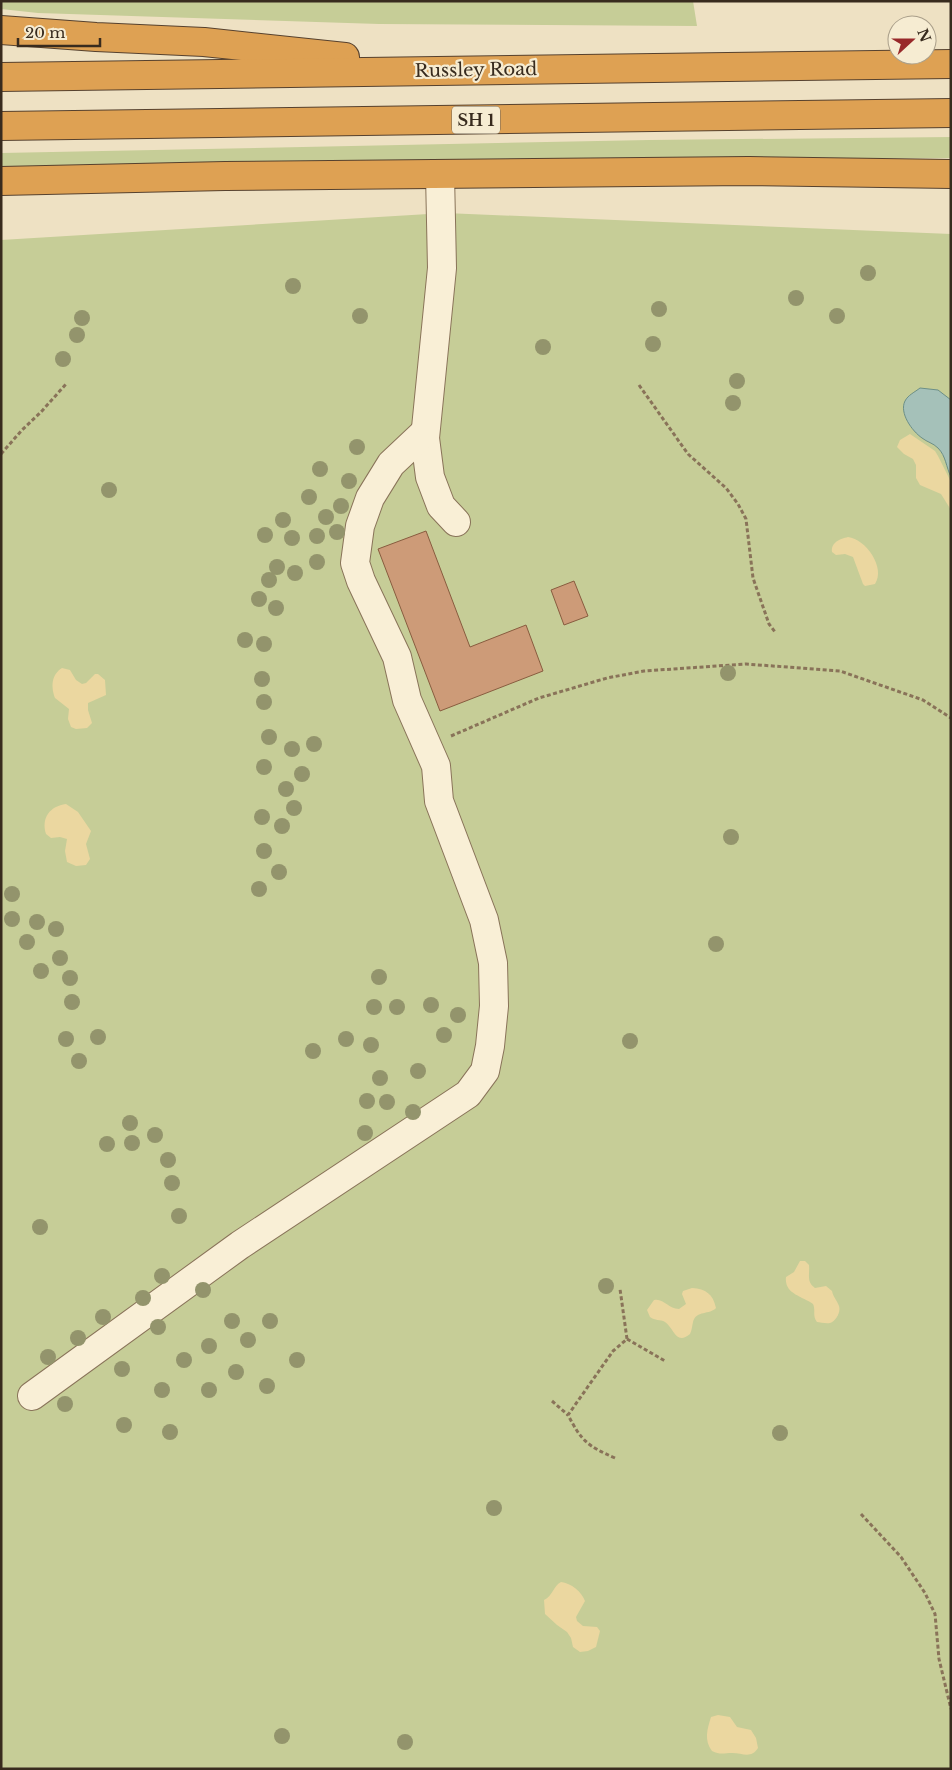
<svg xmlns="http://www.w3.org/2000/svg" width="952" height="1770" viewBox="0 0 952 1770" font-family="'Libre Baskerville',serif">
	<rect width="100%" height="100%" fill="#eee1c3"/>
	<g fill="#c6cd97">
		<path d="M 1,1 L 693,1 L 697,26 L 379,24 L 38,13 L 1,9 Z"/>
		<path d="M 951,137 L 951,158 L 176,165 L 1,169 L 1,153 L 649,140 Z"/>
		<path d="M 445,213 L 951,234 L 951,1769 L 1,1769 L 1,240 Z"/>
	</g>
	<g fill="#ebd7a0">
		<path d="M 910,434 L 935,451 L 938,456 L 951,482 L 951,510 L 941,494 L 920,485 L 916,478 L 916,465 L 913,459 L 904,454 L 897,447 L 900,440 Z"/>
		<path d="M 848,537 C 866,539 886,568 875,584 L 865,586 L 863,584 L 853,557 L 845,554 L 836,555 L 832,552 C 831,542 840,539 848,537 Z"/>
		<path d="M 62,668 L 70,670 L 76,680 L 82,684 L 86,683 L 95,674 L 98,674 L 105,680 L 106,695 L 88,703 L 88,710 L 92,723 L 87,728 L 76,729 L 71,727 L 68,719 L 69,709 L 55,698 C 51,687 51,675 62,668 Z"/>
		<path d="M 66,804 L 78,812 L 91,831 L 86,844 L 90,859 L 86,865 L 76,866 L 67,862 L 65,851 L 67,839 L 60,837 L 51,838 L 46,834 C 41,818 50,806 66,804 Z"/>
		<path d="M 800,1261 L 805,1261 L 809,1265 C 810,1274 806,1282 815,1288 L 826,1286 L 832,1291 C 833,1297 837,1300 839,1306 C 841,1312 836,1321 830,1323 C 826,1324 820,1322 817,1322 C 812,1316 816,1310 813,1304 C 802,1296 784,1294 786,1277 L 794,1272 Z"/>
		<path d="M 692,1288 C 706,1289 713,1294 716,1308 C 710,1315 696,1310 693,1322 C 692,1326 692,1330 690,1334 C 676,1346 674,1328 665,1322 C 660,1319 655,1321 650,1317 L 647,1310 L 654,1300 C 664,1298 668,1309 679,1309 L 686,1304 L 682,1294 L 683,1291 Z"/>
		<path d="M 561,1582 C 571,1583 582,1592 585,1601 L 576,1617 L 577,1621 L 583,1626 L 597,1627 L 600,1631 L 596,1647 L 588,1651 L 580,1652 L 573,1647 L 571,1638 L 567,1632 L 557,1625 L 545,1614 L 544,1600 C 553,1596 553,1586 561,1582 Z"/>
		<path d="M 718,1715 L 730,1717 L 737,1727 L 751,1730 L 756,1738 L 758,1748 C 751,1759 743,1753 732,1753 C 724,1753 720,1755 712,1751 C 704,1740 707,1730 711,1717 Z"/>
	</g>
	<path fill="#a5c1b9" stroke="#6c8f87" d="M 920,388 L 938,390 L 951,400 L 951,477 C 946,467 946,456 938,448 C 933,443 927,442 922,438 C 912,431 899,413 905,401 C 908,395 915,392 920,388 Z"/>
	<g fill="#cd9b78" stroke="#885c3f">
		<path d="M 426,531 L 470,647 L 526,625 L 543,671 L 440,711 L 378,549 Z"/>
		<path d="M 574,581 L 588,616 L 564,625 L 551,590 Z"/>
	</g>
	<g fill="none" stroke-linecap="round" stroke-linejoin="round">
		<defs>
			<g id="minor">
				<path d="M 440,174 L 442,268 L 425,438 L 430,477 L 441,506 L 456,522"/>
				<path d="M 32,1396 L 240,1245 L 468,1094 L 485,1071 L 490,1046 L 494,1006 L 493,963 L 484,920 L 439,801 L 436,766 L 407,700 L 397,657 L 361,581 L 355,563 L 360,526 L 370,498 L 391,464 L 425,432"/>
			</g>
			<g id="highway">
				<path d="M 1,30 L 96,37 L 204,42 L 345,57"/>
				<path d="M 1,77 L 951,64"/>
				<path d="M 1,126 L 951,113"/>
				<path d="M 1,181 L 225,176 L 749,171 L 951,174"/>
			</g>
		</defs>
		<use href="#minor" stroke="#897359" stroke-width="30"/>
		<use href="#highway" stroke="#56412e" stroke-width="30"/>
		<g stroke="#897359" stroke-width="3" stroke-dasharray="4 2.5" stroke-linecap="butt">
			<path d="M 639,385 L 688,454 L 726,488 L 738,504 L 746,519 L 753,578 L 769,624 L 775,632"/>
			<path d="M 1,454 L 22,430 L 41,412 L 66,384"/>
			<path d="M 451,736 L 539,698 L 607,678 L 644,671 L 746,664 L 840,671 L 923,700 L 951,718"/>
			<path d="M 627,1339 L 665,1361"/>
			<path d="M 552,1401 L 568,1415"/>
			<path d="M 615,1458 C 588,1446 582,1442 568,1415 L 613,1351 L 627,1339 L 620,1289"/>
			<path d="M 861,1514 L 901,1557 L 925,1593 L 935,1614 L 939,1659 L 951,1709"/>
		</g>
		<use href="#minor" stroke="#f9efd6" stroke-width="28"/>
		<use href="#highway" stroke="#dea153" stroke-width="28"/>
	</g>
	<g fill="#93946c">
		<circle cx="868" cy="273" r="8"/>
		<circle cx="293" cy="286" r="8"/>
		<circle cx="796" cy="298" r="8"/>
		<circle cx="659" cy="309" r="8"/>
		<circle cx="360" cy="316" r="8"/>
		<circle cx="837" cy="316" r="8"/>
		<circle cx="82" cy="318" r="8"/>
		<circle cx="77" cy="335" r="8"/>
		<circle cx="653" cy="344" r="8"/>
		<circle cx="543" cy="347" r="8"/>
		<circle cx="63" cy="359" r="8"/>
		<circle cx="737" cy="381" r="8"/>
		<circle cx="733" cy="403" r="8"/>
		<circle cx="357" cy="447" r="8"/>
		<circle cx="320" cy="469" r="8"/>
		<circle cx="349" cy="481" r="8"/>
		<circle cx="109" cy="490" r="8"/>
		<circle cx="309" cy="497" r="8"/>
		<circle cx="341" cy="506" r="8"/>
		<circle cx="326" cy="517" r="8"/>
		<circle cx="283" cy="520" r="8"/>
		<circle cx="337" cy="532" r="8"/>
		<circle cx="265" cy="535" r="8"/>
		<circle cx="317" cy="536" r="8"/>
		<circle cx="292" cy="538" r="8"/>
		<circle cx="317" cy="562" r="8"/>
		<circle cx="277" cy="567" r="8"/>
		<circle cx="295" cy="573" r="8"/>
		<circle cx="269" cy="580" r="8"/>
		<circle cx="259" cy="599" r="8"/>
		<circle cx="276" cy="608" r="8"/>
		<circle cx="245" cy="640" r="8"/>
		<circle cx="264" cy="644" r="8"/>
		<circle cx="728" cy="673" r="8"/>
		<circle cx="262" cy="679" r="8"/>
		<circle cx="264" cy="702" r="8"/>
		<circle cx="269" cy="737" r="8"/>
		<circle cx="314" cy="744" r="8"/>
		<circle cx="292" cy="749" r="8"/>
		<circle cx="264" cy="767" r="8"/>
		<circle cx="302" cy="774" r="8"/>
		<circle cx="286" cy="789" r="8"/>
		<circle cx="294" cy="808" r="8"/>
		<circle cx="262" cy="817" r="8"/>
		<circle cx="282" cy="826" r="8"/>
		<circle cx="731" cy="837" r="8"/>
		<circle cx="264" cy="851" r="8"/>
		<circle cx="279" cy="872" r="8"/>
		<circle cx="259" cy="889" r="8"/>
		<circle cx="12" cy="894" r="8"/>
		<circle cx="12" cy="919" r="8"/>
		<circle cx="37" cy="922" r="8"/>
		<circle cx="56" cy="929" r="8"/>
		<circle cx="27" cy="942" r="8"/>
		<circle cx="716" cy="944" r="8"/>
		<circle cx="60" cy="958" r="8"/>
		<circle cx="41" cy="971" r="8"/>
		<circle cx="379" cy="977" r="8"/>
		<circle cx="70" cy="978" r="8"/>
		<circle cx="72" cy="1002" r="8"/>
		<circle cx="431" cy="1005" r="8"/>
		<circle cx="374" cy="1007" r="8"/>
		<circle cx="397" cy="1007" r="8"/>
		<circle cx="458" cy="1015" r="8"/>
		<circle cx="444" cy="1035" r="8"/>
		<circle cx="98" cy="1037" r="8"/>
		<circle cx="66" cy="1039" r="8"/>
		<circle cx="346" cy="1039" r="8"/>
		<circle cx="630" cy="1041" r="8"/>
		<circle cx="371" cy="1045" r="8"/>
		<circle cx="313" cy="1051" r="8"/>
		<circle cx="79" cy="1061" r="8"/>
		<circle cx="418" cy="1071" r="8"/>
		<circle cx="380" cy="1078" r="8"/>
		<circle cx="367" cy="1101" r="8"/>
		<circle cx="387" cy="1102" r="8"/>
		<circle cx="413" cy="1112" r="8"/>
		<circle cx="130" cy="1123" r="8"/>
		<circle cx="365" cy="1133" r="8"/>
		<circle cx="155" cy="1135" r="8"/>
		<circle cx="132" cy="1143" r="8"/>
		<circle cx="107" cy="1144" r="8"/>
		<circle cx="168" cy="1160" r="8"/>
		<circle cx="172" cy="1183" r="8"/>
		<circle cx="179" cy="1216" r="8"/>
		<circle cx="40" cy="1227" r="8"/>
		<circle cx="162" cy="1276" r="8"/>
		<circle cx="606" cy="1286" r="8"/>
		<circle cx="203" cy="1290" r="8"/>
		<circle cx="143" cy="1298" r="8"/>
		<circle cx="103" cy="1317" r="8"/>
		<circle cx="232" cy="1321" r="8"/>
		<circle cx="270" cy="1321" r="8"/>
		<circle cx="158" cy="1327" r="8"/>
		<circle cx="78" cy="1338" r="8"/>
		<circle cx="248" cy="1340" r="8"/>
		<circle cx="209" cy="1346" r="8"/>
		<circle cx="48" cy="1357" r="8"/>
		<circle cx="184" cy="1360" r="8"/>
		<circle cx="297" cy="1360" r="8"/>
		<circle cx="122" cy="1369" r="8"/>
		<circle cx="236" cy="1372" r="8"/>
		<circle cx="267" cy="1386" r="8"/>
		<circle cx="162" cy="1390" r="8"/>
		<circle cx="209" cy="1390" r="8"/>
		<circle cx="65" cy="1404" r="8"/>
		<circle cx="124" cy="1425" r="8"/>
		<circle cx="170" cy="1432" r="8"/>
		<circle cx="780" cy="1433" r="8"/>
		<circle cx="494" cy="1508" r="8"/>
		<circle cx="282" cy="1736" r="8"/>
		<circle cx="405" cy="1742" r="8"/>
	</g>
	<g text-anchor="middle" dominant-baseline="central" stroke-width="4.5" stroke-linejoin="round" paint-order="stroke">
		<rect fill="#f6ecd2" stroke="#716554" stroke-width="1" x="452" y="106.5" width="48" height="27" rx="4"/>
		<g font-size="16" font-weight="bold" fill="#382b1e">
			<text x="476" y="120">SH 1</text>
		</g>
		<g font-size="18" fill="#382b1e" stroke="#f6ecd2">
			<text transform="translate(476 70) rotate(-1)">Russley Road</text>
		</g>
	</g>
	<rect width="952" height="1770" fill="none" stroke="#382b1e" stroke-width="5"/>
	<g transform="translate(912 40) rotate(69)"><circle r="24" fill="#f6ecd2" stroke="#aa9f8a"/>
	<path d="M0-4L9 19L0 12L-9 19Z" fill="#98292a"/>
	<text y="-8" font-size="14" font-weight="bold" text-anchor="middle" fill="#382b1e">N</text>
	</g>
	<path d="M18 38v8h82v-8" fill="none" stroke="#382b1e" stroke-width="2.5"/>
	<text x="25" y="38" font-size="15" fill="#382b1e" stroke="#f6ecd2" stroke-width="4" paint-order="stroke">20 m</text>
</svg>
